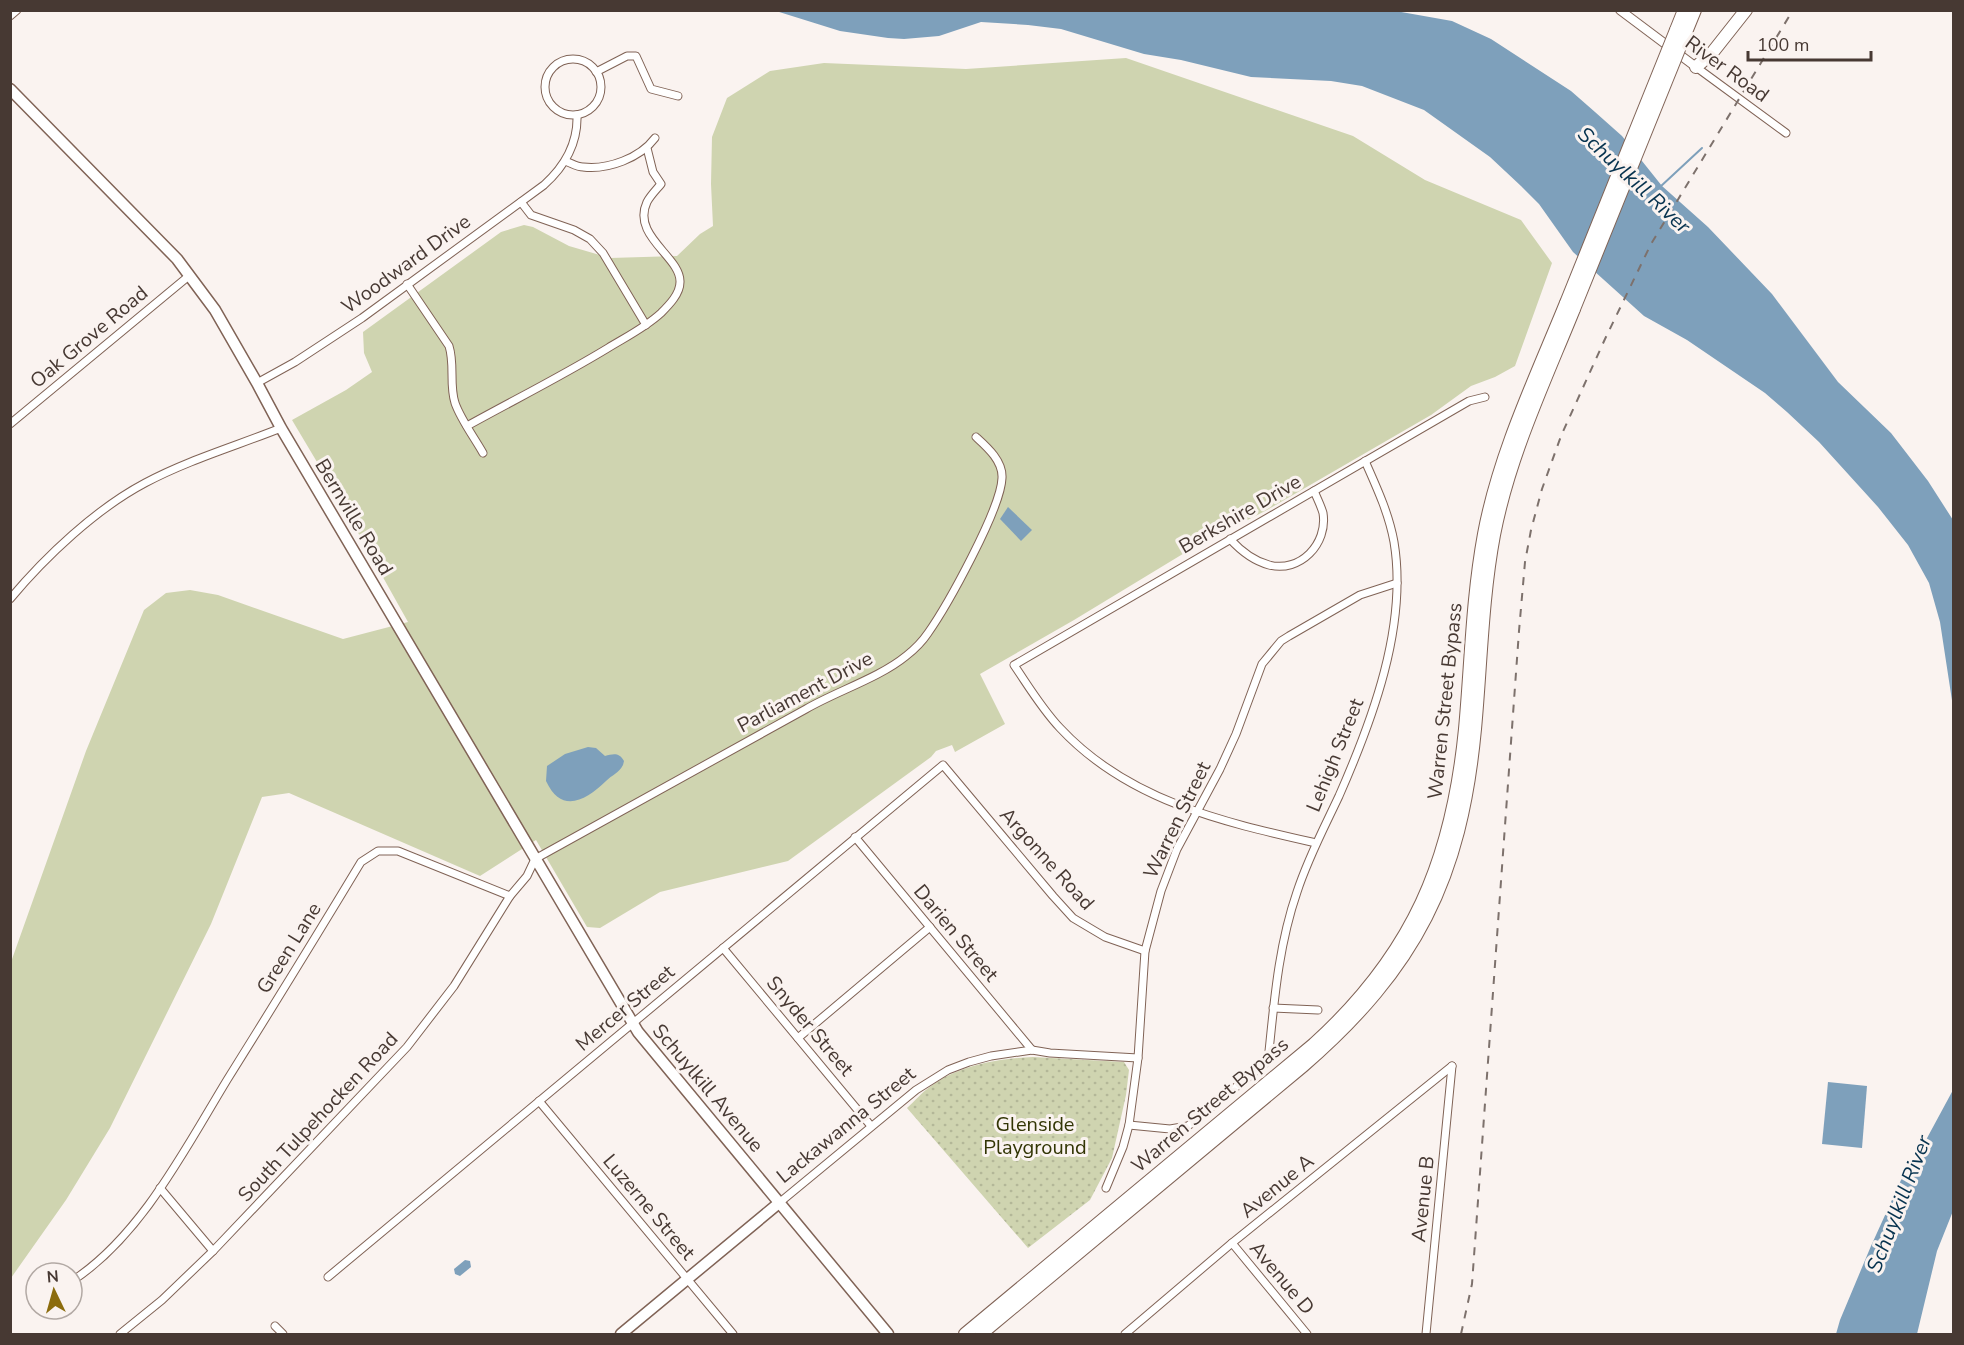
<svg xmlns="http://www.w3.org/2000/svg" width="1964" height="1345" viewBox="0 0 1964 1345" font-family="'Nunito Sans',sans-serif">
	<defs>
		<pattern id="park-dots" width="8" height="8" patternUnits="userSpaceOnUse" patternTransform="scale(1.5)"><rect width="8" height="8" fill="#cfd4b0"/><path d="M2 2h.1M6 6h.1" fill="none" stroke="#b3b798" stroke-width="1.8" stroke-linecap="round"/></pattern>
	</defs>
	<rect width="100%" height="100%" fill="#faf3f0"/>
	<path fill="#cfd4b0" d="M 1126,58 L 1353,136 L 1425,180 L 1521,220 L 1552,263 L 1515,366 L 1495,377 L 1471,386 L 1431,415 L 1267,510 L 1191,549 L 1074,620 L 980,674 L 1005,724 L 955,752 L 952,745 L 936,751 L 931,757 L 788,861 L 660,892 L 600,928 L 587,927 L 536,840 L 480,876 L 289,793 L 262,797 L 211,924 L 110,1128 L 66,1200 L 11,1278 L 11,962 L 86,751 L 144,610 L 166,593 L 190,590 L 218,595 L 343,639 L 408,622 L 342,504 L 292,420 L 346,390 L 372,372 L 364,353 L 363,332 L 501,232 L 524,225 L 533,227 L 569,246 L 610,258 L 677,256 L 700,234 L 713,226 L 711,184 L 712,137 L 727,98 L 770,71 L 824,63 L 966,69 Z"/>
	<path fill="url(#park-dots)" d="M 1033,1057 L 1124,1062 L 1129,1070 L 1126,1095 L 1112,1158 L 1090,1200 L 1028,1248 L 907,1108 C 915,1101 922,1092 931,1086 C 960,1065 998,1059 1033,1057 Z"/>
	<g fill="#7ea0bb">
		<path d="M 1390,10 L 1452,21 L 1491,39 L 1571,91 L 1595,112 L 1622,136 L 1662,186 L 1708,227 L 1772,294 L 1838,382 L 1891,433 L 1928,481 L 1953,520 L 1953,707 L 1940,622 L 1929,583 L 1908,545 L 1878,507 L 1819,442 L 1787,412 L 1765,393 L 1687,340 L 1644,316 L 1573,252 L 1539,204 L 1521,186 L 1490,157 L 1424,110 L 1362,86 L 1331,81 L 1251,77 L 1181,60 L 1144,54 L 1061,29 L 1028,25 L 981,22 L 939,36 L 904,39 L 888,38 L 840,31 L 776,11 Z"/>
		<path d="M 1008,507 L 1032,530 L 1021,541 L 1000,519 Z"/>
		<path d="M 588,747 L 596,748 L 605,756 C 613,754 619,752 624,761 L 623,765 C 619,773 612,775 606,781 C 586,800 562,815 546,781 L 547,766 L 565,754 Z"/>
		<path d="M 1828,1082 L 1867,1086 L 1862,1148 L 1822,1144 Z"/>
		<path d="M 1953,1090 L 1953,1211 L 1937,1251 L 1917,1334 L 1836,1334 L 1840,1320 L 1871,1246 L 1901,1180 L 1913,1164 Z"/>
		<path d="M 465,1260 L 470,1261 L 471,1267 L 460,1276 L 455,1274 L 454,1269 Z"/>
	</g>
	<g fill="none" stroke-linecap="round" stroke-linejoin="round">
		<path stroke="#7ea0bb" stroke-width="2" d="M 1660,187 L 1702,148"/>
		<defs>
			<g id="minor">
				<path d="M 10,16 L 17,10"/>
				<circle cx="573" cy="87" r="28"/>
				<path d="M 1696,67 L 1786,133"/>
				<path d="M 596,72 L 627,56 L 636,56 L 651,89 L 678,96"/>
				<path d="M 565,161 C 571,163 577,167 583,167 C 608,170 640,158 655,138"/>
				<path d="M 521,202 L 531,215 L 574,230 L 590,239 L 603,253 L 646,325"/>
				<path d="M 407,284 L 449,346 C 455,365 449,384 455,403 C 461,420 474,437 483,453"/>
				<path d="M 257,383 L 295,362 L 362,318 L 544,185 C 564,167 578,143 577,115"/>
				<path d="M 10,424 L 190,275"/>
				<path d="M 467,426 C 514,400 562,376 608,348 C 626,337 646,327 661,313 C 669,305 680,294 680,282 C 681,257 631,236 647,202 C 650,196 656,190 661,184 L 653,172 L 647,148"/>
				<path d="M 1230,539 C 1240,550 1254,561 1269,565 C 1300,573 1328,544 1323,513 C 1321,506 1317,498 1314,491"/>
				<path d="M 10,599 C 46,556 96,509 145,483 C 188,460 236,446 281,428"/>
				<path d="M 855,837 L 1032,1050"/>
				<path d="M 1316,843 C 1223,822 1128,801 1060,728 C 1042,709 1029,687 1014,665 L 1469,401 L 1485,397"/>
				<path d="M 723,948 L 871,1126"/>
				<path d="M 1273,1008 L 1318,1010"/>
				<path d="M 798,1038 L 930,927"/>
				<path d="M 539,1101 L 733,1334"/>
				<path d="M 1129,1125 L 1170,1129 L 1188,1126 L 1268,1061 C 1274,1004 1278,947 1297,892 C 1308,858 1324,828 1339,796 C 1372,721 1408,626 1394,542 C 1389,514 1377,488 1365,461"/>
				<path d="M 160,1188 L 213,1251"/>
				<path d="M 1106,1188 L 1123,1147 L 1129,1125 L 1138,1058 L 1145,951 L 1161,891 L 1177,849 L 1220,769 L 1236,734 L 1262,664 L 1281,641 L 1289,636 L 1360,595 L 1397,583"/>
				<path d="M 779,1203 L 916,1090 L 948,1070 L 969,1062 L 991,1056 L 1032,1050 L 1050,1053 L 1138,1058"/>
				<path d="M 1232,1243 L 1307,1334"/>
				<path d="M 328,1277 L 943,765 L 1053,896 L 1073,918 L 1105,937 L 1145,951"/>
				<path d="M 72,1281 C 141,1236 185,1149 227,1080 C 272,1008 317,935 361,862 L 378,851 L 398,851 L 510,896"/>
				<path d="M 275,1326 L 283,1334"/>
				<path d="M 120,1334 L 162,1300 L 213,1251 L 407,1047 L 454,986 L 510,896 L 527,876 L 535,859 C 625,809 715,759 806,709 C 837,691 879,678 906,656 C 915,649 922,642 928,633 C 947,606 1001,509 1002,478 C 1003,461 987,447 976,437"/>
				<path d="M 1125,1334 L 1232,1243 L 1452,1066"/>
				<path d="M 1426,1334 L 1452,1066"/>
			</g>
			<path id="tertiary" d="M 1620,10 L 1696,67"/>
			<g id="primary">
				<path d="M 10,89 L 177,259 L 215,310 L 257,383 L 281,428 L 638,1032 L 888,1334"/>
				<path d="M 621,1334 L 779,1203"/>
			</g>
			<g id="motorway">
				<path d="M 1676,30 L 1684,10"/>
				<path d="M 1684,37 L 1695,10"/>
				<path d="M 1696,67 L 1712,53 L 1746,10"/>
				<path d="M 965,1334 L 1314,1044 C 1413,954 1452,861 1465,729 C 1471,664 1472,599 1484,534 C 1499,454 1535,379 1566,303"/>
				<path d="M 981,1334 L 1303,1066 C 1416,968 1461,879 1475,729 C 1481,665 1482,599 1494,535 C 1509,457 1544,383 1574,309"/>
			</g>
		</defs>
		<use href="#minor" stroke="#806356" stroke-width="9"/>
		<use href="#tertiary" stroke="#806356" stroke-width="10"/>
		<use href="#primary" stroke="#806356" stroke-width="13"/>
		<use href="#motorway" stroke="#806356" stroke-width="14"/>
		<use href="#minor" stroke="#fff" stroke-width="7"/>
		<use href="#tertiary" stroke="#fff" stroke-width="8"/>
		<use href="#primary" stroke="#fff" stroke-width="10"/>
		<use href="#motorway" stroke="#fff" stroke-width="12"/>
		<path stroke="#7d716c" stroke-width="2" stroke-dasharray="8 8" stroke-linecap="butt" d="M 1461,1334 L 1472,1284 L 1519,631 L 1525,562 L 1531,530 L 1542,489 L 1561,436 L 1605,339 L 1651,244 L 1793,10"/>
		<defs>
			<g id="motorway-bridge">
				<path d="M 1566,303 L 1676,30"/>
				<path d="M 1574,309 L 1684,37"/>
			</g>
		</defs>
		<use href="#motorway-bridge" stroke="#806356" stroke-width="14" stroke-linecap="butt"/>
		<use href="#motorway-bridge" stroke="#fff" stroke-width="12"/>
	</g>
	<g text-anchor="middle" dominant-baseline="central" stroke-width="6" stroke-linejoin="round" paint-order="stroke">
		<g font-size="20" fill="#473933" stroke="#faf3f0">
			<text transform="translate(1727 69) rotate(36)">River Road</text>
			<text transform="translate(406 264) rotate(-36)">Woodward Drive</text>
			<text transform="translate(89 337) rotate(-40)">Oak Grove Road</text>
			<text transform="translate(1240 514) rotate(-30)">Berkshire Drive</text>
			<text transform="translate(354 517) rotate(59)">Bernville Road</text>
			<text transform="translate(805 692) rotate(-28)">Parliament Drive</text>
			<text transform="translate(1445 701) rotate(-84)">Warren Street Bypass</text>
			<text transform="translate(1335 755) rotate(-68)">Lehigh Street</text>
			<text transform="translate(1177 820) rotate(-64)">Warren Street</text>
			<text transform="translate(1047 859) rotate(48)">Argonne Road</text>
			<text transform="translate(956 933) rotate(50)">Darien Street</text>
			<text transform="translate(289 948) rotate(-58)">Green Lane</text>
			<text transform="translate(625 1008) rotate(-40)">Mercer Street</text>
			<text transform="translate(810 1026) rotate(50)">Snyder Street</text>
			<text transform="translate(708 1088) rotate(50)">Schuylkill Avenue</text>
			<text transform="translate(1210 1105) rotate(-40)">Warren Street Bypass</text>
			<text transform="translate(318 1117) rotate(-47)">South Tulpehocken Road</text>
			<text transform="translate(846 1125) rotate(-39)">Lackawanna Street</text>
			<text transform="translate(1277 1186) rotate(-39)">Avenue A</text>
			<text transform="translate(1423 1199) rotate(-84)">Avenue B</text>
			<text transform="translate(649 1207) rotate(50)">Luzerne Street</text>
			<text transform="translate(1282 1278) rotate(50)">Avenue D</text>
		</g>
		<g font-size="20" fill="#323504" stroke="#faf3f0">
			<text x="1035" y="1124">Glenside<tspan x="1035" dy="23">Playground</tspan></text>
		</g>
		<g font-size="21" font-style="italic" fill="#07334f" stroke="#faf3f0">
			<text transform="translate(1634 180) rotate(43)">Schuylkill River</text>
			<text transform="translate(1899 1204) rotate(-69)">Schuylkill River</text>
		</g>
	</g>
	<rect width="1964" height="1345" fill="none" stroke="#473933" stroke-width="24"/>
	<g transform="translate(54 1291) rotate(355)"><circle r="28" fill="#faf3f0" stroke="#b2a9a4" stroke-width="1.5"/>
	<path d="M0-4.5L10 22L0 15L-10 22Z" fill="#8c6c0d"/>
	<text y="-9" font-size="16" font-weight="bold" text-anchor="middle" fill="#473933">N</text>
	</g>
	<path d="M1748 51v9h123v-9" fill="none" stroke="#473933" stroke-width="3"/>
	<text x="1757" y="51" font-size="18" fill="#473933" stroke="#faf3f0" stroke-width="4.5" paint-order="stroke">100 m</text>
</svg>
